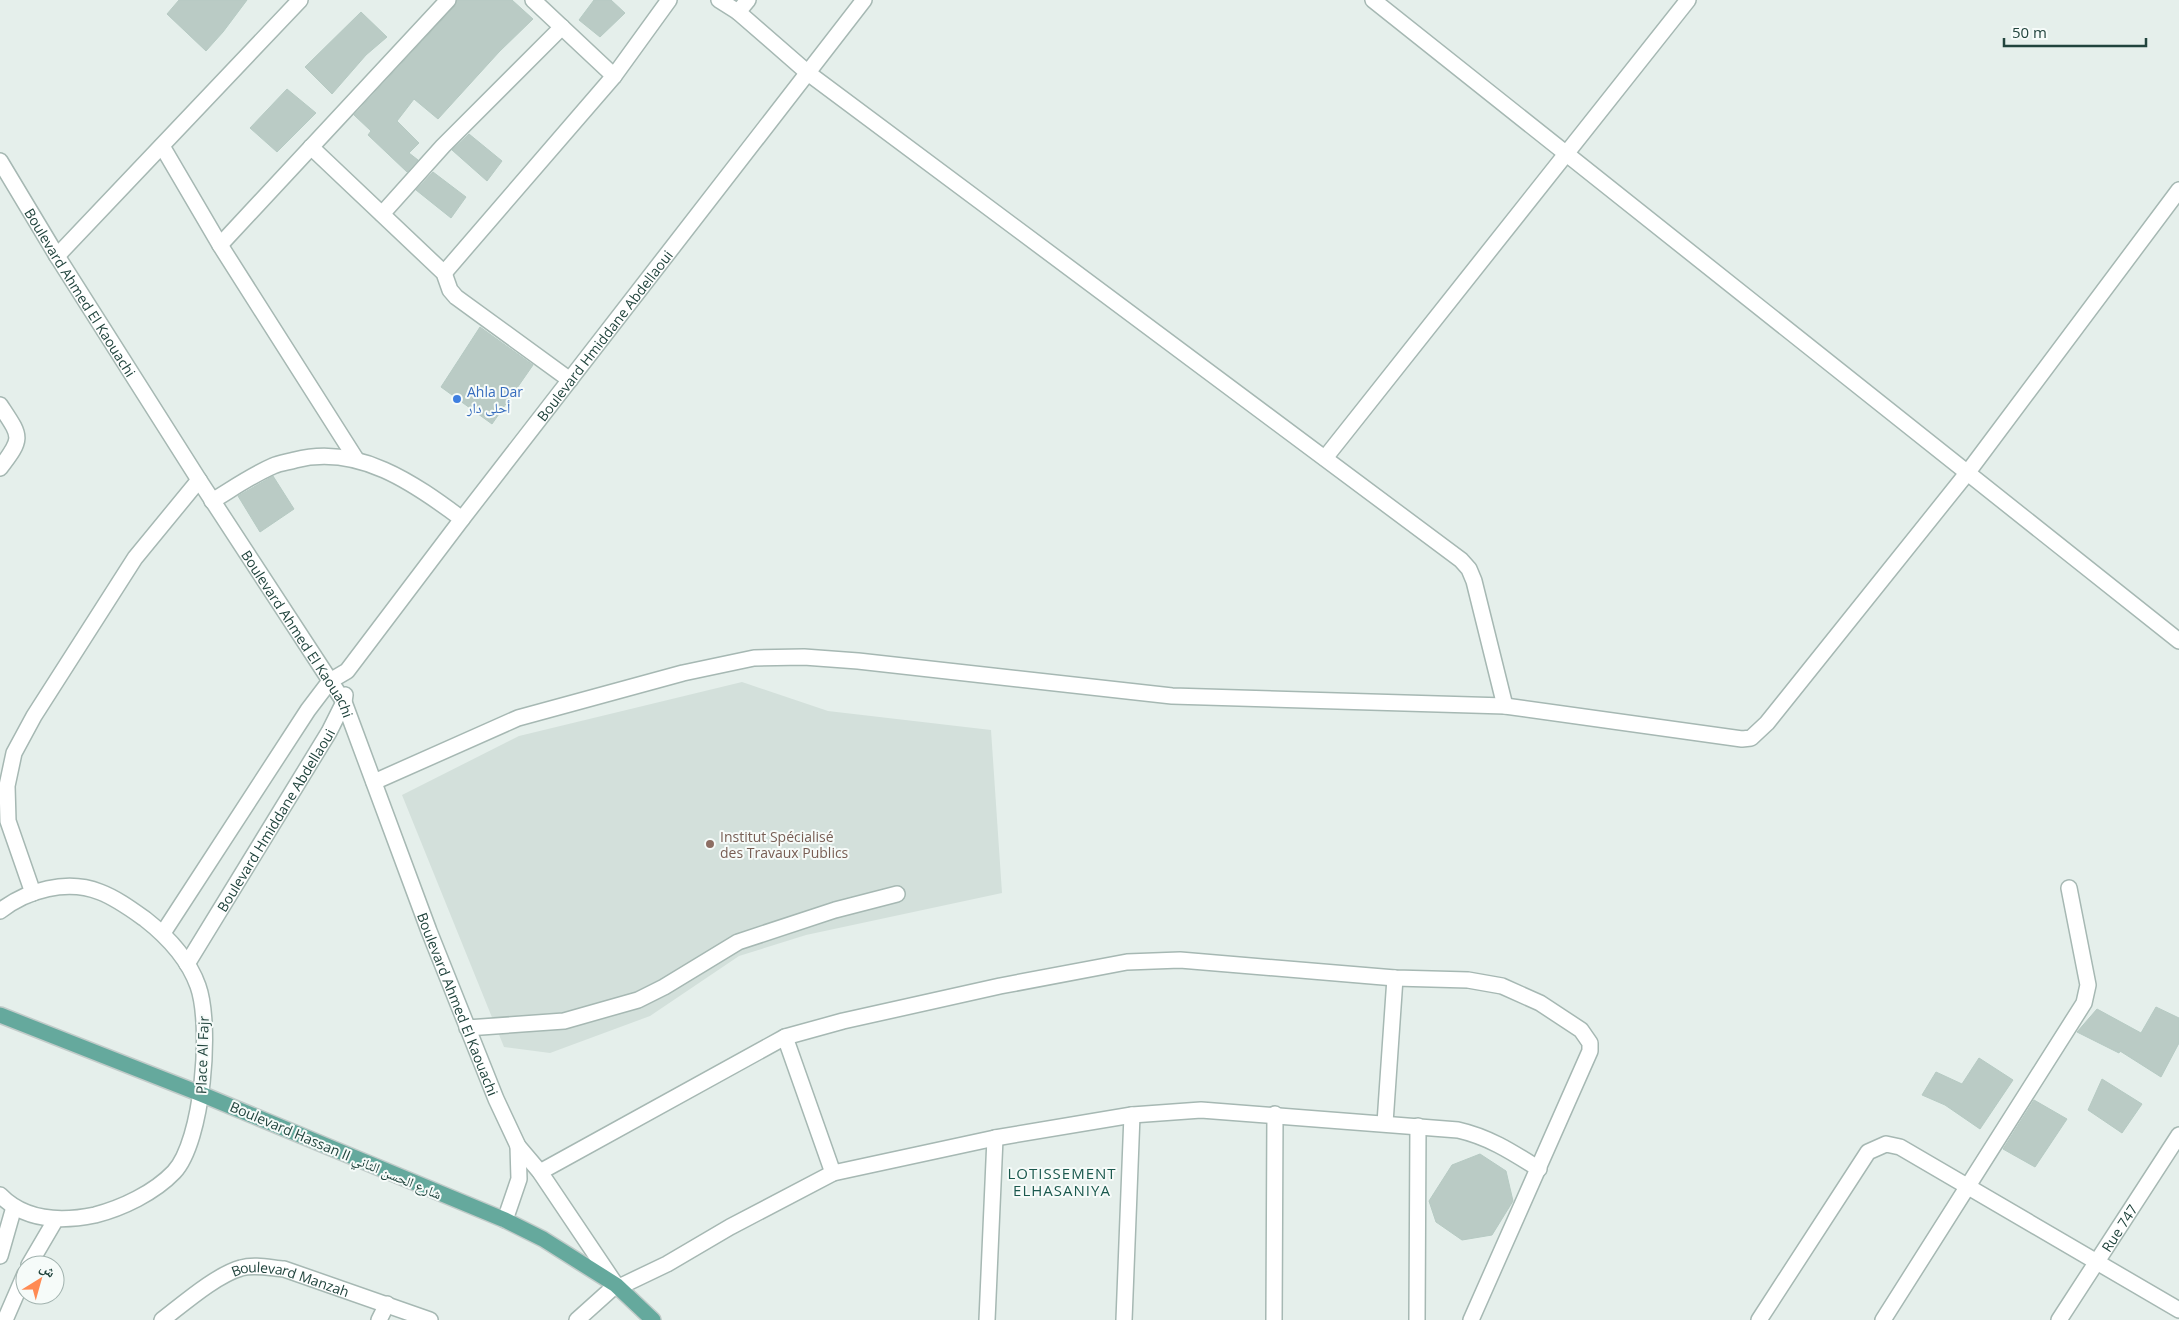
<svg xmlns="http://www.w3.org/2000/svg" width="2179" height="1320" viewBox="0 0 2179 1320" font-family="'Open Sans','Noto Naskh Arabic',sans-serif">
	<rect width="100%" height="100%" fill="#e5efeb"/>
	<path fill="#d3e0db" d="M 742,682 L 828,711 L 991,730 L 1002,893 L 806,935 L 739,956 L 650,1016 L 550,1053 L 504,1047 L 402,795 L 519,736 Z"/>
	<g fill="#bacbc5" stroke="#b6cac3">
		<path d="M 179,0 L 247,0 L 223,32 L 206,51 L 167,14 Z"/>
		<path d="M 457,0 L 512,0 L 533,19 L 499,52 L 438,119 L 414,99 L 397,121 L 419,143 L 409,153 L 418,160 L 407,172 L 368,135 L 371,131 L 354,115 L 455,6 Z"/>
		<path d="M 594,0 L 611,0 L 625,13 L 600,37 L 579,20 Z"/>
		<path d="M 361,12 L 387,37 L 366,55 L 332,94 L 305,67 Z"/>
		<path d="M 287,89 L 316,113 L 277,152 L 250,128 Z"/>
		<path d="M 469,134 L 502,161 L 487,181 L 452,150 Z"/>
		<path d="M 433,172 L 466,197 L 451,218 L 416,190 Z"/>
		<path d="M 480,327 L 533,365 L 492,424 L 441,387 Z"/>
		<path d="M 273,476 L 294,509 L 260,532 L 238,496 Z"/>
		<path d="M 2156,1007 L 2179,1018 L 2179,1043 L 2161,1077 L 2120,1051 L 2119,1053 L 2077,1032 L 2097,1009 L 2141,1033 Z"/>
		<path d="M 1979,1058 L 2013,1080 L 1980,1129 L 1945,1105 L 1922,1095 L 1936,1072 L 1962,1084 Z"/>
		<path d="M 2102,1079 L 2142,1104 L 2122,1133 L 2088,1110 Z"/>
		<path d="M 2034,1100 L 2067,1119 L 2035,1167 L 2003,1149 Z"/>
		<path d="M 1480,1154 L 1506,1171 L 1513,1201 L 1492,1235 L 1462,1240 L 1436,1222 L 1429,1201 L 1452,1165 Z"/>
	</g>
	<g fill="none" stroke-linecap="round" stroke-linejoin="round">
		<defs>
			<g id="minor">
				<path d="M 533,0 L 614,76"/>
				<path d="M 719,0 L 738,12 L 808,73 L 1461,560 L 1469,569 L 1474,581 L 1505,706"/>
				<path d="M 1373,0 L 2179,641"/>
				<path d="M 738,12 L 748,0"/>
				<path d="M 162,146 L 220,245 L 356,459"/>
				<path d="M 311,147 L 444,273 L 450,290 L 456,297 L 570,380"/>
				<path id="s1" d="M 0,161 L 57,256 L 199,480 L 344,702 L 429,931 L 496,1099 L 518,1146 L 540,1172 L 616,1285 L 577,1320"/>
				<path d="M 382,214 L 443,146 L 562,27"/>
				<path d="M 220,245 L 448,0"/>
				<path d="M 57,256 L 300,0"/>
				<path d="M 444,273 L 614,76 L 669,0"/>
				<path d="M 0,405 C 21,437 24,437 0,468"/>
				<path d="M 1325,458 L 1688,0"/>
				<path d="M 212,501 C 232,489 252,475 273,466 C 279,463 288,462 295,460 C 358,444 414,483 462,519"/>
				<path d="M 374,782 L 518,718 L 683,673 L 754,658 L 804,657 L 858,661 L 1172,696 L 1505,706 L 1742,739 L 1751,738 L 1767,723 L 1968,472 L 2179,190"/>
				<path d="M 33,893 L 8,821 L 7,786 L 14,753 L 34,716 L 135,558 L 199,480"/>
				<path d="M 0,911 C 27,890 67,879 100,892 C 116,898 131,909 145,919 C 168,937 188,958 198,986 C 212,1025 203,1141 174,1172 C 154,1193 122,1208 95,1215 C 61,1222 25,1221 0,1195"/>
				<path id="s2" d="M 163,933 L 308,710 L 330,681 L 347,671 L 462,519 L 864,0"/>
				<path id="s3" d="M 187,964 L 329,732 L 344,702 L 345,695"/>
				<path d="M 467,1028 L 564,1021 L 638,1000 L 664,987 L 738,942 L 835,910 L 897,894"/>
				<path d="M 785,1037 L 833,1173"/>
				<path d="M 1385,1123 L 1395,978"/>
				<path d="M 540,1172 L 785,1037 L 843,1021 L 1000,986 L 1127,962 L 1180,960 L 1395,978 L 1468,980 L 1502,986 L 1540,1003 L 1581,1030 L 1590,1043 L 1590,1051 L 1471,1320"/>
				<path d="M 505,1220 L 519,1179 L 518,1146"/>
				<path d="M 0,1256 L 14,1207"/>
				<path d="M 29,1265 L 56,1219"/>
				<path d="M 619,1287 L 667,1264 L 730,1227 L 833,1173 L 995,1138 L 1132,1115 L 1201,1110 L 1458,1130 C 1489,1137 1512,1152 1539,1169"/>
				<path d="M 5,1320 L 25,1274"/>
				<path id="s4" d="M 162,1320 C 183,1304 216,1275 241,1268 C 254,1264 271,1268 284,1269 L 430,1320"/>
				<path d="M 379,1320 L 387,1304"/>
				<path d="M 987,1320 L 995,1138"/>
				<path d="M 1124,1320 L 1132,1115"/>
				<path d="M 1274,1320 L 1275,1114"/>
				<path d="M 1417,1320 L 1418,1126"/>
				<path d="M 1759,1320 L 1868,1152 L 1886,1144 L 1900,1147 L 2179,1310"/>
				<path d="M 1883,1320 L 2084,1003 L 2088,985 L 2069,888"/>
				<path id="s5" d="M 2059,1320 L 2179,1135"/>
			</g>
			<path id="major" d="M 0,1015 L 201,1094 L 505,1220 L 543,1239 L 616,1285 L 653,1320"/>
		</defs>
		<use href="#minor" stroke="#a6b8b3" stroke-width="18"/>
		<use href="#major" stroke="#c1cbc9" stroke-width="18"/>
		<use href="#minor" stroke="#fff" stroke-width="15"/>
		<use href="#major" stroke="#65a99d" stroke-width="15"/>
	</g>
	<circle fill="#3f7fe0" stroke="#f6fbf9" stroke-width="2" cx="457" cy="399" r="5"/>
	<circle fill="#8d6e63" stroke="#f6fbf9" stroke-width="2" cx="710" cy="844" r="5"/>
	<g text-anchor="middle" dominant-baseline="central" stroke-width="4" stroke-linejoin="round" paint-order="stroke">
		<g font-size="14" fill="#21443d" stroke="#f6fbf9">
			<text stroke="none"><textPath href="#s1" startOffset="154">Boulevard Ahmed El Kaouachi</textPath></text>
			<text stroke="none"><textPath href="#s2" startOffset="745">Boulevard Hmiddane Abdellaoui</textPath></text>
			<text stroke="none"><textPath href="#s1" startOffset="559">Boulevard Ahmed El Kaouachi</textPath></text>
			<text stroke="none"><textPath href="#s3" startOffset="169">Boulevard Hmiddane Abdellaoui</textPath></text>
			<text stroke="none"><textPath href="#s1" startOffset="964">Boulevard Ahmed El Kaouachi</textPath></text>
			<text transform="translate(202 1055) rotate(-88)">Place Al Fajr</text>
			<text transform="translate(336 1150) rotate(23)">Boulevard Hassan II شارع الحسن الثاني</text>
			<text stroke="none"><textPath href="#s5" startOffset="110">Rue 747</textPath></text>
			<text stroke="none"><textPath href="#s4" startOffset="146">Boulevard Manzah</textPath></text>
		</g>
		<g font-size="14" fill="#366cbe" stroke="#f6fbf9" text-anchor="start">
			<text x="467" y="391">Ahla Dar<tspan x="467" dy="16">أحلى دار</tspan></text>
		</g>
		<g font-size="14" fill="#785e54" stroke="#f6fbf9" text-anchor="start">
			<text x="720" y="836">Institut Spécialisé<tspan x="720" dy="16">des Travaux Publics</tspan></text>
		</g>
		<g font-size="15" letter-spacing="1" fill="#1b594e" stroke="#f6fbf9">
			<text x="1062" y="1173">LOTISSEMENT<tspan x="1062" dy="17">ELHASANIYA</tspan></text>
		</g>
	</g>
	<g transform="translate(40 1280) rotate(37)"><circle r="24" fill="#f6fbf9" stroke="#a1b2ae"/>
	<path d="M0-4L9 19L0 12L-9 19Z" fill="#ff8a53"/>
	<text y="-8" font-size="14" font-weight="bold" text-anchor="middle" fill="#21443d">ش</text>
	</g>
	<path d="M2004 38v8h142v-8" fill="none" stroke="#21443d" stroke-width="2.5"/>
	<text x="2012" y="38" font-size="15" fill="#21443d" stroke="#f6fbf9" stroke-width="4" paint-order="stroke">50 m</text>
</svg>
